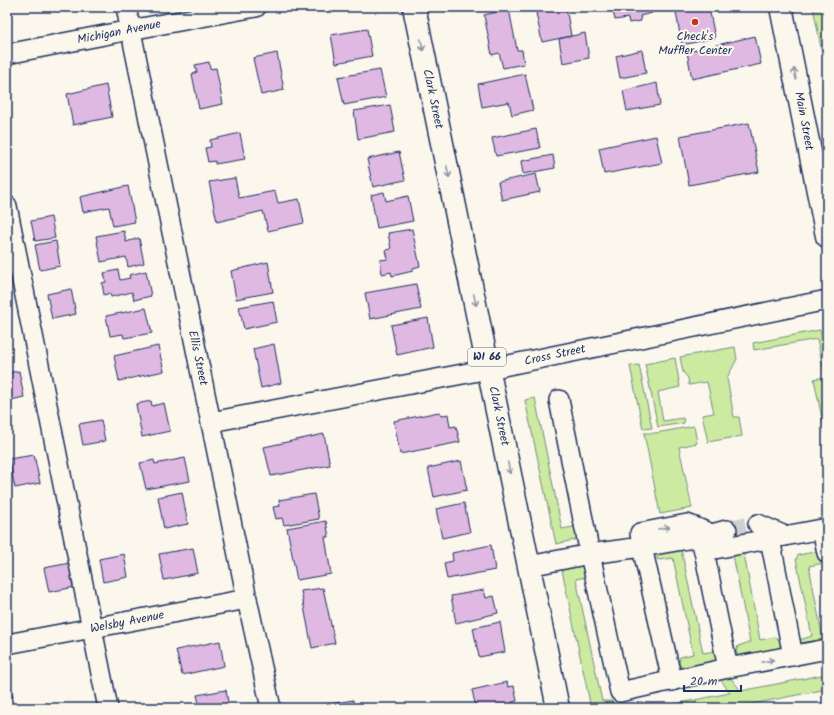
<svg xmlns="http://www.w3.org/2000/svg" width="834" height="715" viewBox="0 0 834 715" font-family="Kalam,sans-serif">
	<rect width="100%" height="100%" fill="#fbf7ec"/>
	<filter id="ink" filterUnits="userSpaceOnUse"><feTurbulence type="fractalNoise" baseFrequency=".025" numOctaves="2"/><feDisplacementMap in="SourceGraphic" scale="8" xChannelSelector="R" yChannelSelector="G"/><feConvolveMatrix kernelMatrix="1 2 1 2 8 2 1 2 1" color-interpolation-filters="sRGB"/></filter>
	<g filter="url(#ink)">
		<g fill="#cdeaa1" stroke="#748c80">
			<path d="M 813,7 L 827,7 L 827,78 Z"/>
			<path d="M 820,330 L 827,364 L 827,443 L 814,379 L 825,377 L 817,339 L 754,350 L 753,343 Z"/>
			<path d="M 735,347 L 737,359 L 727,378 L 734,417 L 739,417 L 742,436 L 708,442 L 702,415 L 714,413 L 707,382 L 689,385 L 688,378 L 683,372 L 680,357 Z"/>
			<path d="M 675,358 L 680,387 L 658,392 L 663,421 L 683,418 L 684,423 L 658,427 L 645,364 Z"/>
			<path d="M 639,365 L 652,428 L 643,429 L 630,366 Z"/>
			<path d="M 535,398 L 562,529 L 578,526 L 583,538 L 556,544 L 525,400 Z"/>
			<path d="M 694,426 L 697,443 L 679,447 L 692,508 L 660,514 L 644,433 L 656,433 Z"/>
			<path d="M 741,538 L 760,640 L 775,637 L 781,641 L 780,647 L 778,650 L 739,657 L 736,652 L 738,646 L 750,642 L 731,545 Z"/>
			<path d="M 681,549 L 703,653 L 715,651 L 718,652 L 719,661 L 682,669 L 679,663 L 680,657 L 693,654 L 673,558 L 660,560 L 657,559 L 658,553 Z"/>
			<path d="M 820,551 L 827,560 L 824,563 L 809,566 L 822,634 L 827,633 L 827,639 L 801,643 L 799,640 L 812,636 L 796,559 L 798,555 Z"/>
			<path d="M 586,565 L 586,577 L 576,579 L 602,701 L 612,701 L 614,708 L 591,708 L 562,570 Z"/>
			<path d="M 827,674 L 827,689 L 732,708 L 654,708 L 730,693 L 721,680 L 721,679 L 730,677 L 741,691 Z"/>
		</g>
		<g fill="#e0b9e2" stroke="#1b2f5e">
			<path d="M 541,7 L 566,7 L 571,36 L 542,42 L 535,8 Z"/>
			<path d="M 612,7 L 651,7 L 652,13 L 640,16 L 641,21 L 629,23 L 628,18 L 615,20 Z"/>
			<path d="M 675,7 L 709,7 L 715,38 L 682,45 Z"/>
			<path d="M 509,9 L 517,50 L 522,50 L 524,64 L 503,68 L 499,53 L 492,55 L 484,15 Z"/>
			<path d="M 367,29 L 372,56 L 336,63 L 331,35 Z"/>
			<path d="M 585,33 L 589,58 L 563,63 L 559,39 Z"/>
			<path d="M 755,36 L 761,64 L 692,79 L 687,52 Z"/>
			<path d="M 642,50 L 646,73 L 620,78 L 616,56 Z"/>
			<path d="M 277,53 L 284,90 L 261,95 L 253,58 Z"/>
			<path d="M 209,62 L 210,69 L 216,68 L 223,104 L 199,109 L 192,74 L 197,72 L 195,65 Z"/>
			<path d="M 380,70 L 386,97 L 344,105 L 338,77 Z"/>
			<path d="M 525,74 L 533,110 L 512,115 L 509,102 L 482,107 L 478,84 Z"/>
			<path d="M 657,83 L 660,105 L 627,111 L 623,91 Z"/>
			<path d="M 106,85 L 112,117 L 73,125 L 67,94 Z"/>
			<path d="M 390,105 L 395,132 L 358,139 L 354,111 Z"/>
			<path d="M 749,123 L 759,172 L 689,185 L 680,136 Z"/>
			<path d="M 536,129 L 540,148 L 496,156 L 492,138 Z"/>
			<path d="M 240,133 L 245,159 L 215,164 L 215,161 L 208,162 L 205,148 L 211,147 L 210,140 Z"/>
			<path d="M 656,136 L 662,163 L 604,174 L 599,148 Z"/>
			<path d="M 399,152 L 405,180 L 373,187 L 367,159 Z"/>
			<path d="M 553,155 L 555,168 L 523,174 L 521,161 Z"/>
			<path d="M 536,174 L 540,192 L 502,200 L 498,182 Z"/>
			<path d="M 235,178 L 239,198 L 275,191 L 278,203 L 299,199 L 304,223 L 268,231 L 263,211 L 217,222 L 209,182 Z"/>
			<path d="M 128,186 L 135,222 L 113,226 L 109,207 L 83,212 L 80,197 Z"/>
			<path d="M 384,192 L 386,201 L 408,196 L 413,221 L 377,228 L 371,195 Z"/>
			<path d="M 51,217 L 55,238 L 35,241 L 31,221 Z"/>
			<path d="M 412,229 L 420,266 L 413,268 L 413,271 L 392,276 L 391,272 L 382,274 L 380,260 L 388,259 L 386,250 L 391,249 L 388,233 Z"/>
			<path d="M 124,231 L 126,242 L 139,238 L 144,263 L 128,267 L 126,257 L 101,262 L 96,236 Z"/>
			<path d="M 56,241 L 60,266 L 40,270 L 35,245 Z"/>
			<path d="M 268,262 L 273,292 L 236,299 L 231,271 Z"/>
			<path d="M 118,270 L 120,280 L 130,278 L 129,275 L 146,271 L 151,296 L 134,300 L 132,292 L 111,297 L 110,293 L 104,295 L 102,283 L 106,282 L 104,273 Z"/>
			<path d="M 416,284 L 421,309 L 370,319 L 365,293 Z"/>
			<path d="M 71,289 L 76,314 L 52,319 L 47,294 Z"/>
			<path d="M 273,301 L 277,322 L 244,329 L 239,307 Z"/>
			<path d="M 146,308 L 152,333 L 124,338 L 123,334 L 110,336 L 106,316 Z"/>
			<path d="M 428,318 L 433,347 L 397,355 L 391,325 Z"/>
			<path d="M 274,344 L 281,383 L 261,388 L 253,349 Z"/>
			<path d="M 158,346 L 164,371 L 119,381 L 114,356 Z"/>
			<path d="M 19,371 L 24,397 L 7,401 L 7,373 Z"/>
			<path d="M 151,401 L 152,406 L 164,403 L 170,431 L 142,437 L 136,404 Z"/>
			<path d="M 439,412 L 441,416 L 448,414 L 450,427 L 456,426 L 460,442 L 400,454 L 394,421 Z"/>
			<path d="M 101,420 L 105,441 L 83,445 L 79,424 Z"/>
			<path d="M 324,434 L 330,465 L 271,476 L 264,447 Z"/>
			<path d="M 34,455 L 40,483 L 15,488 L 9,459 Z"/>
			<path d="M 185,458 L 190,481 L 146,489 L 140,463 L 154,460 L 155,464 Z"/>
			<path d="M 461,461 L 467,490 L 434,497 L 428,468 Z"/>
			<path d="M 182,492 L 188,524 L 164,529 L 158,497 Z"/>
			<path d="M 314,494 L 319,519 L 284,525 L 282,518 L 276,519 L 273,507 L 280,506 L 279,500 Z"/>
			<path d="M 464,503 L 470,532 L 442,538 L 436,509 Z"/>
			<path d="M 326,521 L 329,537 L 325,537 L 331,574 L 297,580 L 287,528 Z"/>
			<path d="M 491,545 L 495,570 L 447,579 L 444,563 L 453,561 L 452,553 Z"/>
			<path d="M 193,548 L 198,573 L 164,580 L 159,554 Z"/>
			<path d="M 124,554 L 128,577 L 103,582 L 99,559 Z"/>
			<path d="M 70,563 L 75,587 L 49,592 L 44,568 Z"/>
			<path d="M 323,588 L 335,643 L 312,648 L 301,591 Z"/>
			<path d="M 484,590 L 486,598 L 494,596 L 498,613 L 456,623 L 451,596 Z"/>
			<path d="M 500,622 L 505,652 L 479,657 L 473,628 Z"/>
			<path d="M 220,641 L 224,666 L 182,675 L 176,650 Z"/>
			<path d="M 507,682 L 508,687 L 514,686 L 517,701 L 512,702 L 513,708 L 476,708 L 472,690 Z"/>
			<path d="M 7,687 L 11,687 L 13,698 L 7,700 Z"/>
			<path d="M 226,690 L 229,708 L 200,708 L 197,695 Z"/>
			<path d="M 353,700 L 354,708 L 324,708 L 324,705 Z"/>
		</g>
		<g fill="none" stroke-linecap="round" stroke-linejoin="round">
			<path stroke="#cecfd0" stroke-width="19" stroke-dasharray="19 10" stroke-linecap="butt" d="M 727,530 L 758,524"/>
			<defs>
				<g id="minor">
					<path d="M 126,7 L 247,599 L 271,708"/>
					<path d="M 7,54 L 130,30 L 256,7"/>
					<path d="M 7,206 L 108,708"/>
					<path d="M 559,400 L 590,554 L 642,547 L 672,681"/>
					<path d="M 211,422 L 489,369 L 827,300"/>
					<path d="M 758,524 L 785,536"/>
					<path d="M 770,539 L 793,656"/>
					<path d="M 704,551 L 700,537 L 642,547 L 640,533 L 687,524 L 712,534 L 727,530"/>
					<path d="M 529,566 L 590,554 L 620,692 L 728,668 L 827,649"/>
					<path d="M 7,644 L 247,599"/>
					<path d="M 728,668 L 704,551 L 822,529 L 827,553"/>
				</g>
				<g id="major">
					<path d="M 414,7 L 558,708"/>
					<path d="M 781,7 L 827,236"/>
				</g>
			</defs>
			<use href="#minor" stroke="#1b2f5e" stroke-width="22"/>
			<use href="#major" stroke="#1b2f5e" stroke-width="25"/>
			<use href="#minor" stroke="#fbf7ec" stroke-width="19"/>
			<use href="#major" stroke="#fbf7ec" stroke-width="22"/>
		</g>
		<defs><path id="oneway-shaft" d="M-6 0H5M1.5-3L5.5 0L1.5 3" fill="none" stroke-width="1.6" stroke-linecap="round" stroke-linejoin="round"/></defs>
		<g stroke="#8b93a5">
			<use href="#oneway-shaft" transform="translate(422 45) rotate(78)"/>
			<use href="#oneway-shaft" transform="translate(795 74) rotate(-101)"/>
			<use href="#oneway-shaft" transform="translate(448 172) rotate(78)"/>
			<use href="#oneway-shaft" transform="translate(475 300) rotate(78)"/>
			<use href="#oneway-shaft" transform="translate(509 468) rotate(78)"/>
			<use href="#oneway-shaft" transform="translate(664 528) rotate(-10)"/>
			<use href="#oneway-shaft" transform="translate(768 661) rotate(-11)"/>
		</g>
	</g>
	<circle fill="#c8321e" stroke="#fbf7ec" stroke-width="1.5" cx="695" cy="22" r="4"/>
	<g text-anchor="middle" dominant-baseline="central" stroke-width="4" stroke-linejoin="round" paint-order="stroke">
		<rect fill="#fbf7ec" stroke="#5e6b89" stroke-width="1" x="468" y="348" width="38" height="18" rx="3"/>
		<g font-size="11" font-weight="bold" fill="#1b2f5e">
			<text x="487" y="357">WI 66</text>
		</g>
		<g font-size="12" fill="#1b2f5e" stroke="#fbf7ec">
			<text transform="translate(119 32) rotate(-11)">Michigan Avenue</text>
			<text transform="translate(433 99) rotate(78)">Clark Street</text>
			<text transform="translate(804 121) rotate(79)">Main Street</text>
			<text transform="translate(555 355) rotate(-12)">Cross Street</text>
			<text transform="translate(198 358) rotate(78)">Ellis Street</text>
			<text transform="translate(499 416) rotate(78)">Clark Street</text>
			<text transform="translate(127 622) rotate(-11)">Welsby Avenue</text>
		</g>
		<g font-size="12" fill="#1b2f5e" stroke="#fbf7ec">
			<text x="695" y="36">Check's<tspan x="695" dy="14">Muffler Center</tspan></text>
		</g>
	</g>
	<rect width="834" height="715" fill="none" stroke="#fbf7ec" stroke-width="24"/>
	<rect x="12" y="12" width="810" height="691" fill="none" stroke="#1b2f5e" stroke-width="1.5" filter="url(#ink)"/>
	<path d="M684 685v6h57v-6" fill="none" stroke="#1b2f5e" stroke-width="2"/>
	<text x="690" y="685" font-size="12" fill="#1b2f5e" stroke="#fbf7ec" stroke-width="3" paint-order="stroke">20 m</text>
</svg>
